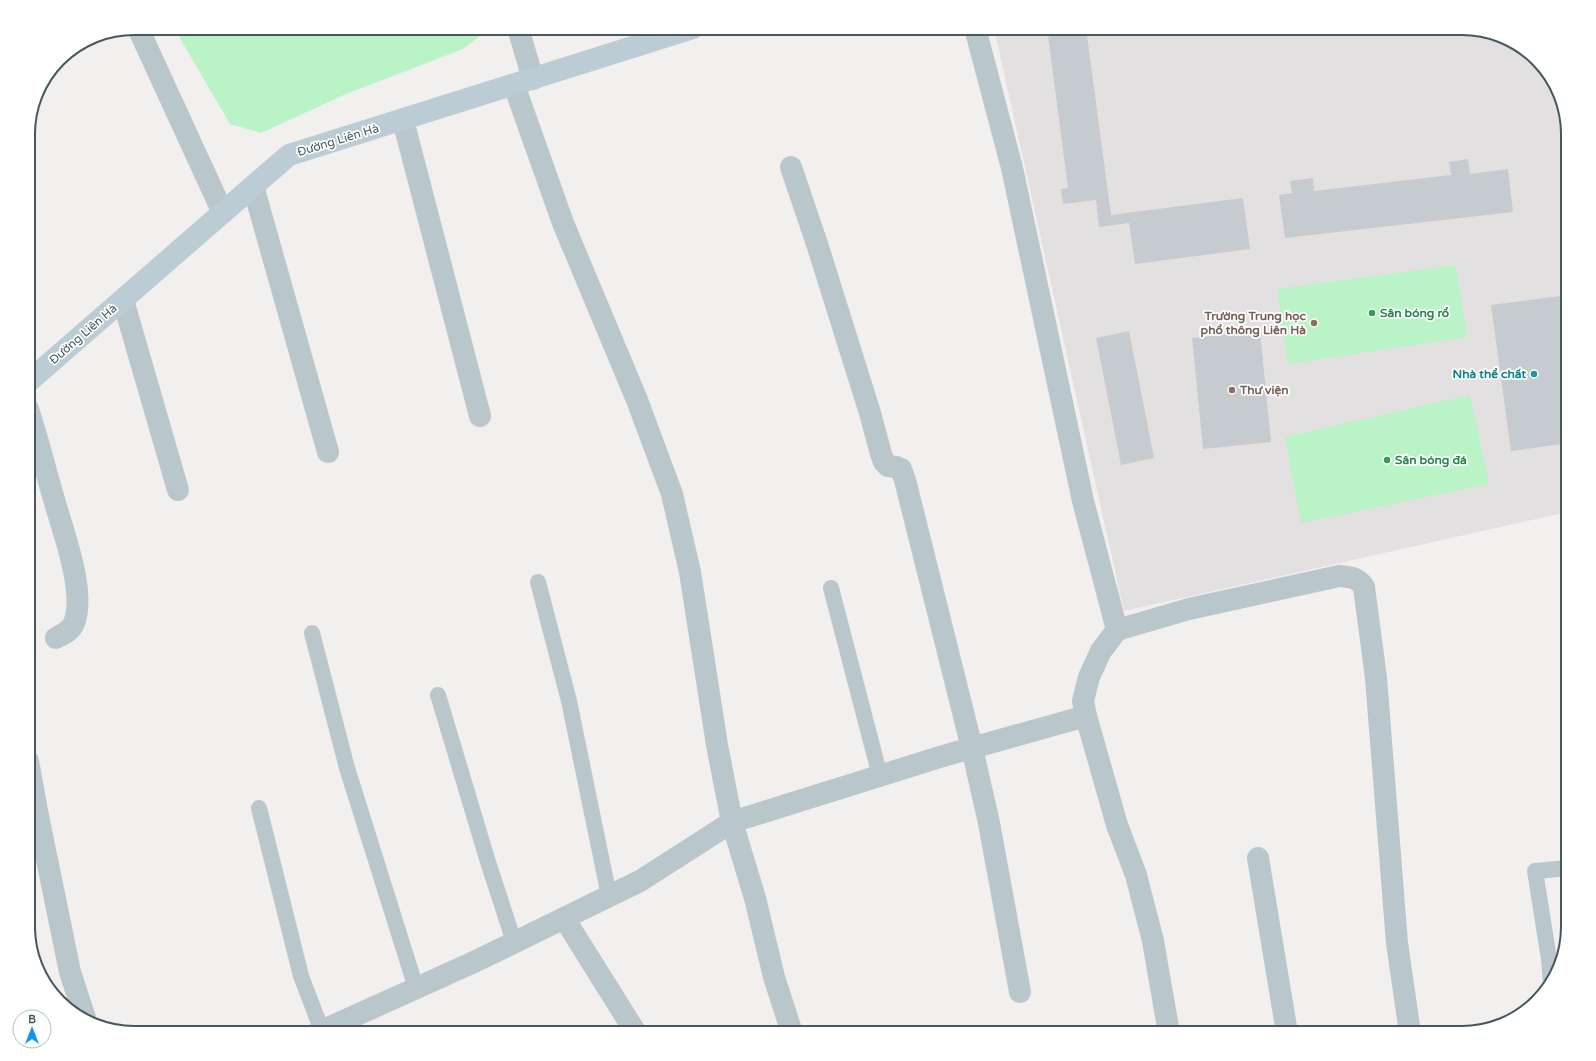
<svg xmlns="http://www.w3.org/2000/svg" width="1596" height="1061" viewBox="0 0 1596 1061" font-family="'Varela Round',sans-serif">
	<rect width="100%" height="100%" fill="#f2efef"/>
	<path fill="#e3e0e2" d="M 994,28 L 1462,28 L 1521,46 L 1554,81 L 1568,134 L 1568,512 L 1124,611 Z"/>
	<g fill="#baf3c6">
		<path d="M 174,28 L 489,28 L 489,29 L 463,49 L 346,94 L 261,133 L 230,124 Z"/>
		<path d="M 1456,265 L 1467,337 L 1288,364 L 1277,289 Z"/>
		<path d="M 1470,395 L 1489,484 L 1301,523 L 1285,437 Z"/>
	</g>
	<g fill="#c6cbcf">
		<path d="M 1047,28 L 1086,28 L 1111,215 L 1243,198 L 1250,249 L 1135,264 L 1129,223 L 1099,227 L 1096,200 L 1063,204 L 1061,189 L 1068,188 Z"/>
		<path d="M 1468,159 L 1470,174 L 1508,169 L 1513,212 L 1285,238 L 1279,195 L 1292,193 L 1290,181 L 1313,178 L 1314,191 L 1451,175 L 1449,162 Z"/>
		<path d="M 1568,295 L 1568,443 L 1511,451 L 1491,305 Z"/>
		<path d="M 1129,331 L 1154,458 L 1121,465 L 1096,338 Z"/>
		<path d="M 1260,331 L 1271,442 L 1203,449 L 1192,338 Z"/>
	</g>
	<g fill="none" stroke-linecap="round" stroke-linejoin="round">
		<g stroke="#b9c7cd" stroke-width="16">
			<path d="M 538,582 L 569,701 L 609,896"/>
			<path d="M 831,588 L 880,776"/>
			<path d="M 312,633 L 347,768 L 416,988"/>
			<path d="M 438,695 L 488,862 L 514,942"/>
			<path d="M 259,808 L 301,976 L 322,1031"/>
			<path d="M 1551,984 L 1549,959 L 1535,871 L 1568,868"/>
		</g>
		<g stroke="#b9c7cd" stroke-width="22">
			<path d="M 138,28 L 223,213"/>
			<path d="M 518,28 L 533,79"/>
			<path d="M 975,28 L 1012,168 L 1083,501 L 1117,630"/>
			<path d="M 514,85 L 563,223 L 637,400 L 672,494 L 690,572 L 717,745 L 732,822 L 755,898 L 774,977 L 792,1033"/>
			<path d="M 403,120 L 480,416"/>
			<path d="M 791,167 L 818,247 L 870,413 L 881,454 L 884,462 L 888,466 L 896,467 L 901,469 L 905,480 L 972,748 L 989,823 L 1020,992"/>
			<path d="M 253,186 L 328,452"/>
			<path d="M 123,300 L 178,490"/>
			<path d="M 28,409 C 38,440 46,472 55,503 C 64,534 86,593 74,623 C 71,631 63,634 56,638"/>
			<path d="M 28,761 L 38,816 L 70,972 L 85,1018"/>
			<path d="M 1258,858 L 1287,1033"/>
			<path d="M 564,918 L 636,1033"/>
			<path d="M 317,1033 L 474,962 L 640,881 L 732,822 L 943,756 L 1086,716"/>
			<path d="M 1169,1033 L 1153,941 L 1136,875 L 1117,825 L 1086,716 L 1083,701 L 1089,677 L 1101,651 L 1117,630 L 1189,609 L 1339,576 C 1350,577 1358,577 1364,587 L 1376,678 L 1397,943 L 1410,1033"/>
		</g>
		<path stroke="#bbccd5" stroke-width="22" d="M 28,382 L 289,155 L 693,28"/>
	</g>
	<g fill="#2e9e5b" stroke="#fff" stroke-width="1.5">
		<circle cx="1372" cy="313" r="4"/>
		<circle cx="1387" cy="460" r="4"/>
	</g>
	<g fill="#8d6e63" stroke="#fff" stroke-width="1.5">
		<circle cx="1314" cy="323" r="4"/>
		<circle cx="1232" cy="390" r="4"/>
	</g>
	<circle fill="#0f9aa8" stroke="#fff" stroke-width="1.5" cx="1534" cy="374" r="4"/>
	<g text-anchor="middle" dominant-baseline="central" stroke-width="3.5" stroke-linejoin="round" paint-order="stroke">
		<g font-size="12" fill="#46575e" stroke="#fff">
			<text transform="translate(338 140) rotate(-17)">Đường Liên Hà</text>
			<text transform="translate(83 334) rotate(-41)">Đường Liên Hà</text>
		</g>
		<g font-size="12" font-weight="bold" fill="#27864d" stroke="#fff" text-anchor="start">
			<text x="1380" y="313">Sân bóng rổ</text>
			<text x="1395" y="460">Sân bóng đá</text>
		</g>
		<g font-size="12" font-weight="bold" fill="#785e54" stroke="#fff" text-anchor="end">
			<text x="1306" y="316">Trường Trung học<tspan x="1306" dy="14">phổ thông Liên Hà</tspan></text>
			<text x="1240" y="390" text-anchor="start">Thư viện</text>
		</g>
		<g font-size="12" font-weight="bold" fill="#0d838f" stroke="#fff" text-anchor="end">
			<text x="1526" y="374">Nhà thể chất</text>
		</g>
	</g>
	<path d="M0 0H1596V1061H0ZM134 35H1462A99 99 0 0 1 1561 134V927A99 99 0 0 1 1462 1026H134A99 99 0 0 1 35 927V134A99 99 0 0 1 134 35Z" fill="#fff" fill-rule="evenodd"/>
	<path fill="none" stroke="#46575e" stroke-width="2" d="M134 35H1462A99 99 0 0 1 1561 134V927A99 99 0 0 1 1462 1026H134A99 99 0 0 1 35 927V134A99 99 0 0 1 134 35Z"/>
	<g transform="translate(32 1029)"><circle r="19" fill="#ffffff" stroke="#b5bcbf"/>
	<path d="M0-3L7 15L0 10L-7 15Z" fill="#0b96f0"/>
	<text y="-6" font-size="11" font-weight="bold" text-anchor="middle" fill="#46575e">B</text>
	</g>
</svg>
